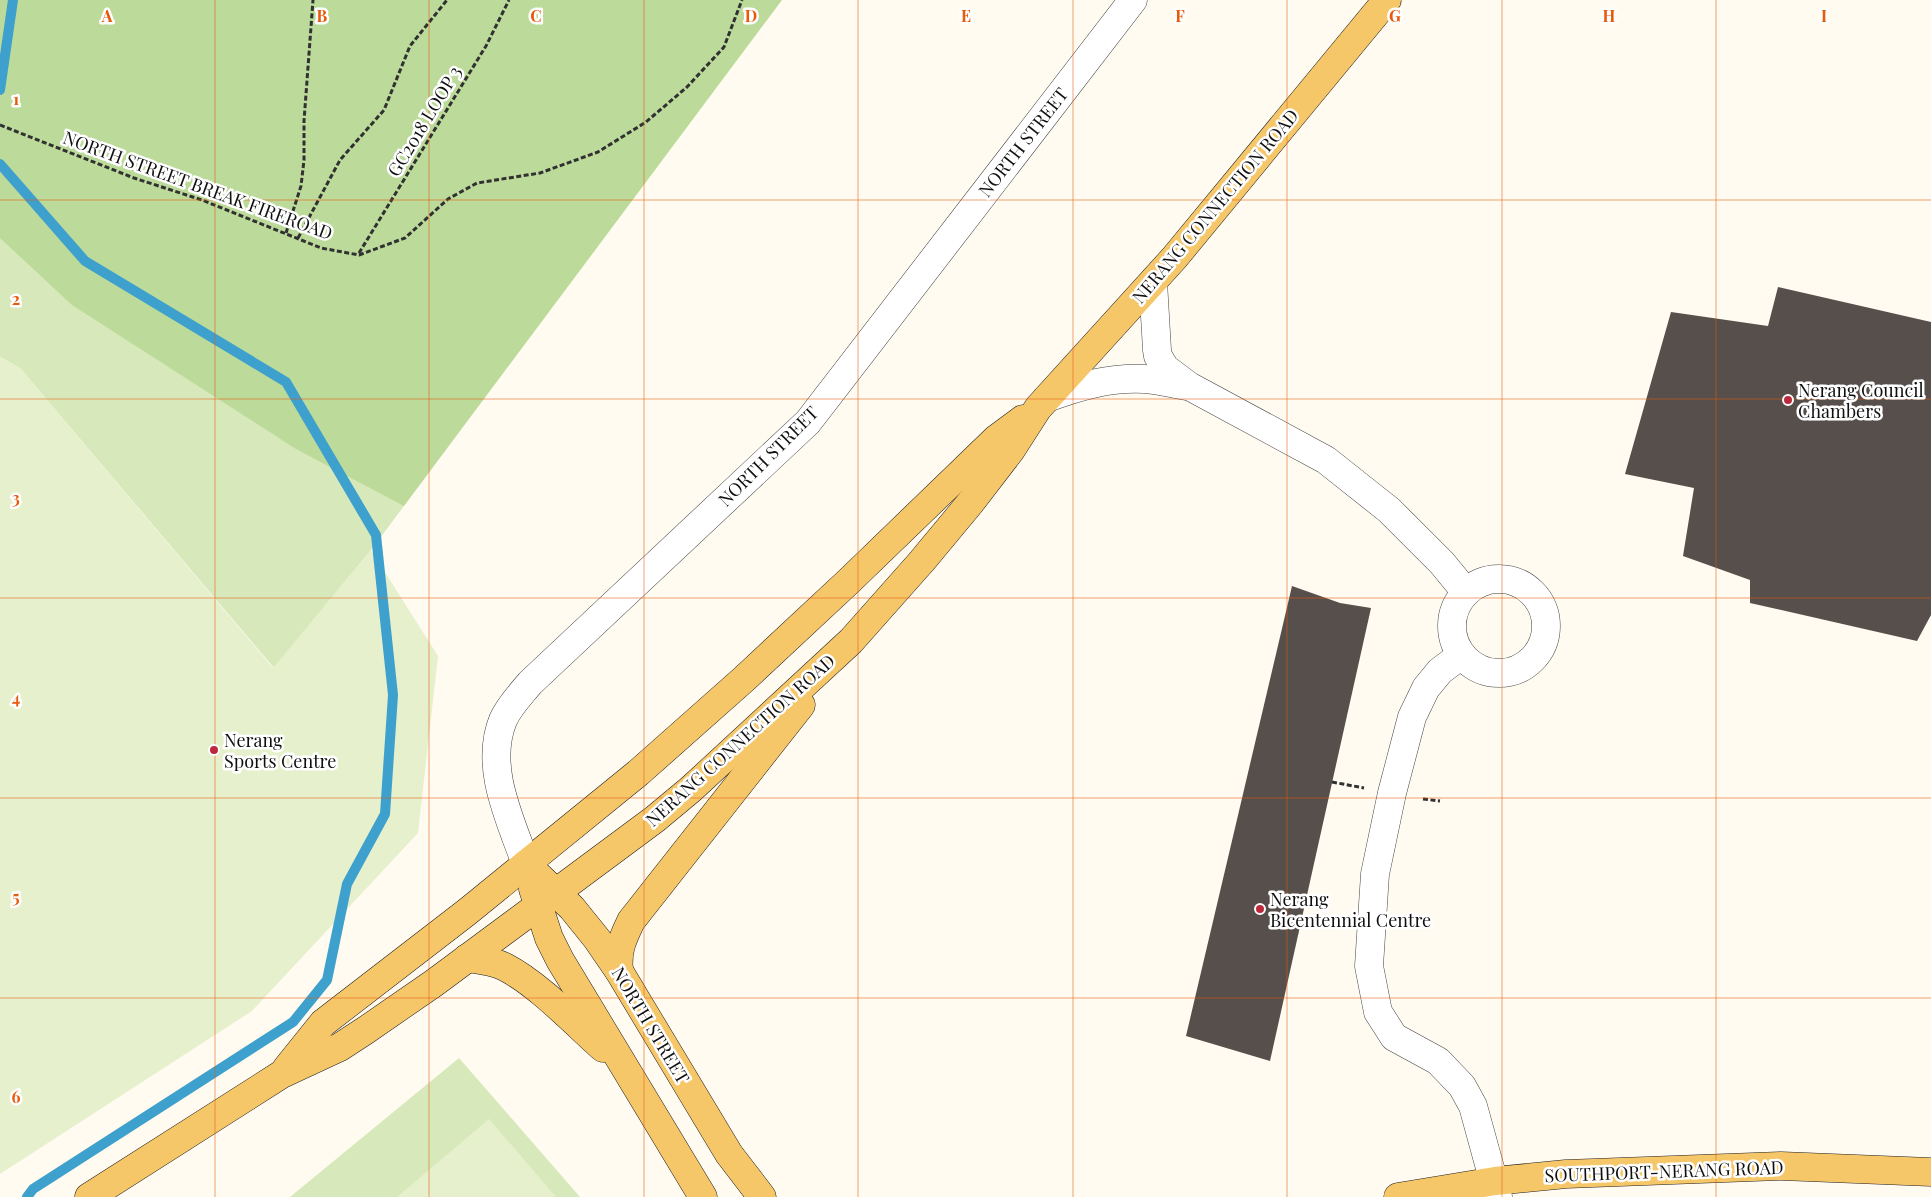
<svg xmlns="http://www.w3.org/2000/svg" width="1931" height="1197" viewBox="0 0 1931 1197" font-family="'Playfair Display',serif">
	<rect width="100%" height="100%" fill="#fffbf0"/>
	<g fill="#d7e9ba">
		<path d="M 0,77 L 227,272 L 404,506 L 371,550 L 274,668 L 20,368 L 0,357 Z"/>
		<path d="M 459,1058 L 580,1197 L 290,1197 Z"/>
	</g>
	<path fill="#bcda9a" d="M 0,0 L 782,0 L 404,506 L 296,449 L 72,305 L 0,238 Z"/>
	<g fill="#e7f0cc">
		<path d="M 0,357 L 20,368 L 273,668 L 371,550 L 438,656 L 418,833 L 252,1011 L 0,1174 Z"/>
		<path d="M 489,1119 L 556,1197 L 397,1197 Z"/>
	</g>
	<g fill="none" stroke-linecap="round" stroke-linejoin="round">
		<g stroke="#3ea0cc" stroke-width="10">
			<path d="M 0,90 L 13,0"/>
			<path d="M 0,164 L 85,261 L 286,382 L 376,535 L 393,695 L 385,814 L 347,884 L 327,980 L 293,1022 L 33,1189 L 27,1197"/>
		</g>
	</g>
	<g fill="#574f4b">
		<path d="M 1778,287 L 1931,322 L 1931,615 L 1917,641 L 1750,603 L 1750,580 L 1683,556 L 1694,488 L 1625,474 L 1671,312 L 1768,326 Z"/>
		<path d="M 1292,586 L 1340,603 L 1371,608 L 1270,1061 L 1186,1036 Z"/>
	</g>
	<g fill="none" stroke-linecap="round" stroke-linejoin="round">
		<defs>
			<g id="minor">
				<path d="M 1153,282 L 1157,350 L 1158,356 L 1165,368 L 1189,386 L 1326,460 L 1389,510 L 1442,563 L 1465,591"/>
				<path d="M 1047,398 C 1079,386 1111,377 1145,379 C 1159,380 1174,384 1187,386"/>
				<circle cx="1499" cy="626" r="47"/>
				<path d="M 1460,656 L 1440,671 L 1426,688 L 1412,717 L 1392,793 L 1375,874 L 1369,966 L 1378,1012 L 1394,1037 L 1438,1061 L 1462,1086 L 1473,1106 L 1498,1197"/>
				<path d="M 526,864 C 510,819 484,767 503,720 C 509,706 521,694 530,683 L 808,422 L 1133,0"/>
			</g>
			<g id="major">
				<path d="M 526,864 L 572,908 L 597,939 L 619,971 L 729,1154 L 762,1197"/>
				<path d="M 533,889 L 549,938 L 560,960 L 703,1197"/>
				<path d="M 467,958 C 480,960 493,961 505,967 C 538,984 575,1023 603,1048"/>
				<path d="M 619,971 C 617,950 622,940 631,921 L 801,705"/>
				<path d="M 286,1069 L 323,1023 L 467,912 L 638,773 L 744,679 L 849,581 L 996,439 L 1023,419"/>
				<path d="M 89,1197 L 282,1074 L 340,1047 L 366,1030 L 434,983 L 519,920 L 655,819 L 691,789 L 851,641 L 922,561 L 971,502 L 1011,450 L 1038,408 L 1175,257 L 1387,0"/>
				<path d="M 1398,1197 L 1495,1181 L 1566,1174 L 1781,1166 L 1931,1172"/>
			</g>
		</defs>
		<use href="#minor" stroke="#424242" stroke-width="29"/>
		<use href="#major" stroke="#202020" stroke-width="29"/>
		<g stroke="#313131" stroke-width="3" stroke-dasharray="5 2.5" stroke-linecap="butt">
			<path d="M 0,125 L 134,178 L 202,200 L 321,248 L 359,255 L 405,238 L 448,199 L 477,183 L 540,173 L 598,152 L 646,122 L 687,87 L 724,47 L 742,0"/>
			<path d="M 286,233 L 301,186 L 304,160 L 304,121 L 313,0"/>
			<path d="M 298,238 L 340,160 L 384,110 L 410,46 L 447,0"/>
			<path d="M 359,253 L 486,46 L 509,0"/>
			<path d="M 1332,782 L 1364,788"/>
			<path d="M 1423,799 L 1440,801"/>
		</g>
		<use href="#minor" stroke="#fff" stroke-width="28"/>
		<use href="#major" stroke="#f6c769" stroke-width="28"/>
	</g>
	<path fill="none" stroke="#e8590c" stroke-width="1" stroke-opacity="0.55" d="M 215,0 L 215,1197M 429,0 L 429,1197M 644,0 L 644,1197M 858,0 L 858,1197M 1073,0 L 1073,1197M 1287,0 L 1287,1197M 1502,0 L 1502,1197M 1716,0 L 1716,1197M 0,200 L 1931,200M 0,399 L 1931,399M 0,598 L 1931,598M 0,798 L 1931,798M 0,998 L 1931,998"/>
	<g fill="#bd283d" stroke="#fff" stroke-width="2">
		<circle cx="1788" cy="400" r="5"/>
		<circle cx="214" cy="750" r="5"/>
		<circle cx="1260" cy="909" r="5"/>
	</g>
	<g text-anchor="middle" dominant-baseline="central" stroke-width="5" stroke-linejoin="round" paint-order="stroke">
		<g font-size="18" fill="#0f0f0f" stroke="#fff">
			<text transform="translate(424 121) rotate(-59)">GC2018 LOOP 3</text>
			<text transform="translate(1023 142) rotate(-52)">NORTH STREET</text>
			<text transform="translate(198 185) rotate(20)">NORTH STREET BREAK FIREROAD</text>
			<text transform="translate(1215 206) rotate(-50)">NERANG CONNECTION ROAD</text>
			<text transform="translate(768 456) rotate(-45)">NORTH STREET</text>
			<text transform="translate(740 740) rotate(-42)">NERANG CONNECTION ROAD</text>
			<text transform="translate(651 1025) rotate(59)">NORTH STREET</text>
			<text transform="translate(1664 1171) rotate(-2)">SOUTHPORT-NERANG ROAD</text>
		</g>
		<g font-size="18" fill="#0f0f0f" stroke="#fff" text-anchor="start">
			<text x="1798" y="390">Nerang Council<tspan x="1798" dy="21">Chambers</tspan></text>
			<text x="224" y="740">Nerang<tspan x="224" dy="21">Sports Centre</tspan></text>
			<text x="1270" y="899">Nerang<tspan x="1270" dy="21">Bicentennial Centre</tspan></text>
		</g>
	</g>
	<g font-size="16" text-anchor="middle" font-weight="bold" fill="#e8590c" stroke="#fff" stroke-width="5" stroke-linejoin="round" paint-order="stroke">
		<text x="107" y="22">A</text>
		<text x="322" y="22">B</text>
		<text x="536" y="22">C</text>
		<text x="751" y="22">D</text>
		<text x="966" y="22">E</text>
		<text x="1180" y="22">F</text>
		<text x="1395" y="22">G</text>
		<text x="1609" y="22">H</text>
		<text x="1824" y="22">I</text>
		<text x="16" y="105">1</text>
		<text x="16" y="305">2</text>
		<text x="16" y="504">3</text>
		<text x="16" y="704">4</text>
		<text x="16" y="903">5</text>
		<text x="16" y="1103">6</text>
	</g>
</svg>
